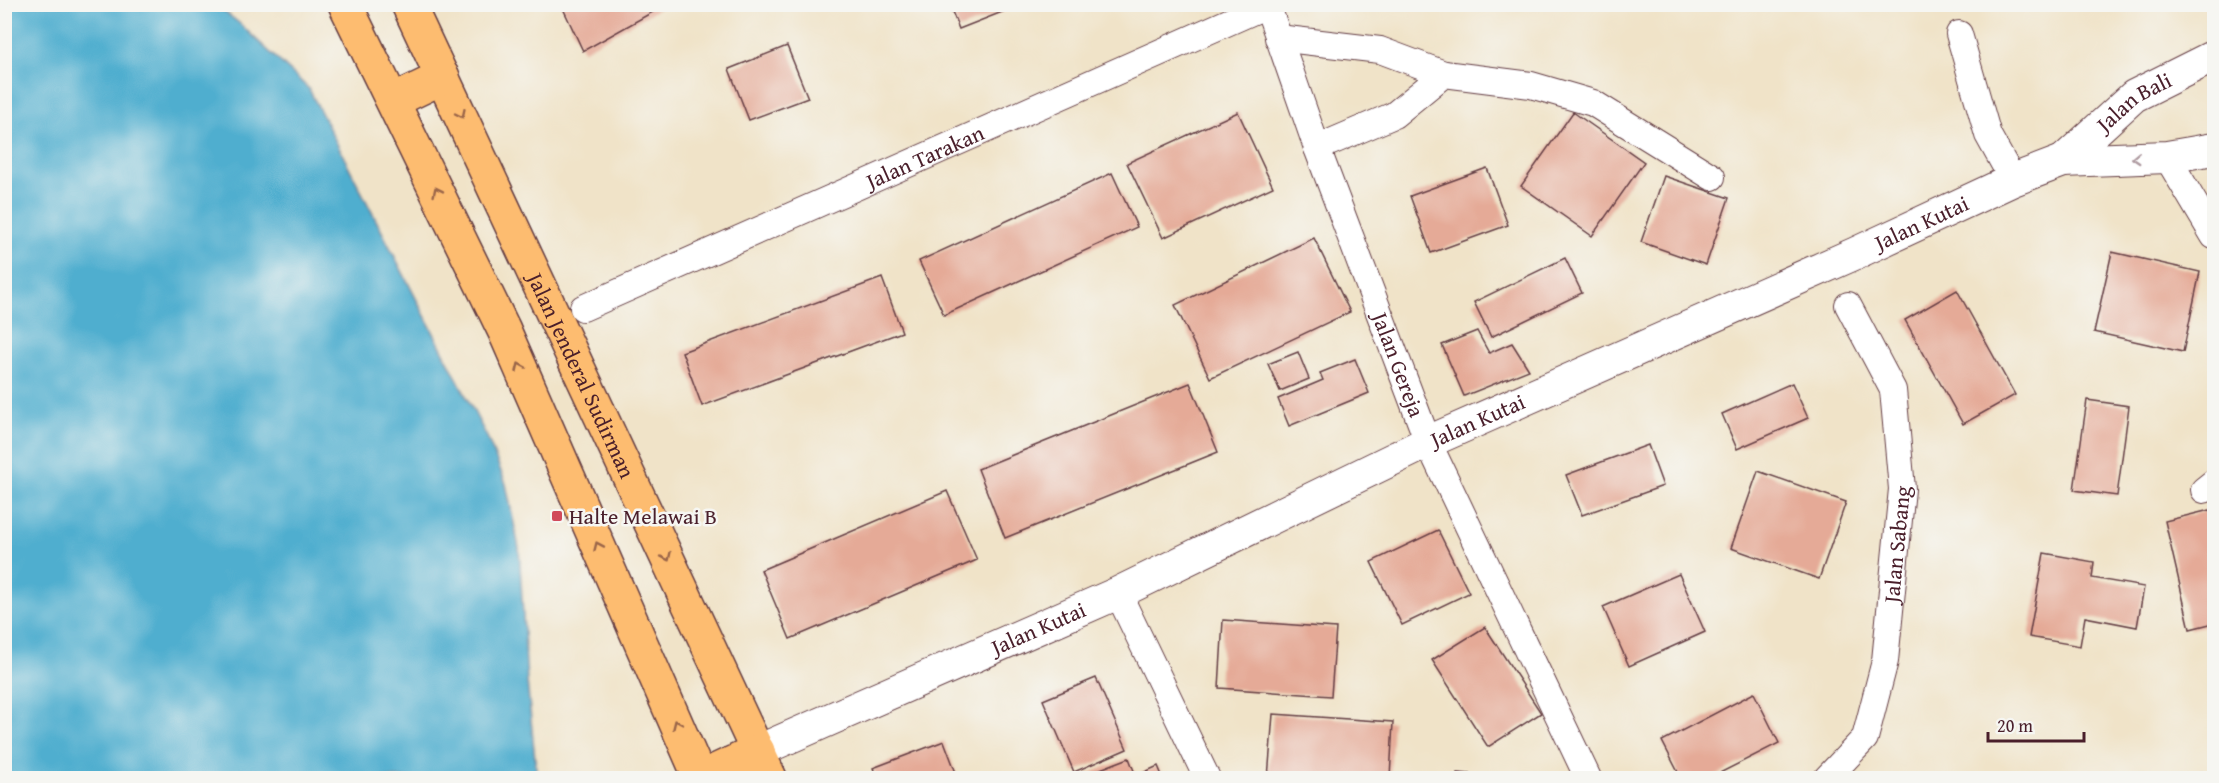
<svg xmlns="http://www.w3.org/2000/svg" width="2219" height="783" viewBox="0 0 2219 783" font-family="'Gentium Book Plus',serif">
	<rect width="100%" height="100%" fill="#f6f6f2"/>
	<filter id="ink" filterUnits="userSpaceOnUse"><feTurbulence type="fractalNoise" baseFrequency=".0167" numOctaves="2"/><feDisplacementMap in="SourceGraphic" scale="12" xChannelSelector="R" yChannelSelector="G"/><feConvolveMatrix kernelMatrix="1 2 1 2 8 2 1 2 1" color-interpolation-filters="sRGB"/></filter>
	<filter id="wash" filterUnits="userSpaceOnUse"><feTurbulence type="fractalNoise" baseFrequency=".008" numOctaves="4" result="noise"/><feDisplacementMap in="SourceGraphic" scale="24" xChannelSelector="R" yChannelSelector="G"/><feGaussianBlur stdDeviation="1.35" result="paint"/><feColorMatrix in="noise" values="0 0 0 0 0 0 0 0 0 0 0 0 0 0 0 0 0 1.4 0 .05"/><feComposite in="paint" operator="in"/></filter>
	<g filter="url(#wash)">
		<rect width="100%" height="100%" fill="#f0e3c8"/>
		<path fill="#50aecf" stroke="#4d667d" stroke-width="1.5" d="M 5,4 L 216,5 L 239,23 L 309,89 L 488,439 L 506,484 L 519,548 L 527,681 L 537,778 L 5,778 Z"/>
		<g id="blocks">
			<g fill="#e5aa97">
				<path d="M 561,4 L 667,4 L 583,51 Z"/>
				<path d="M 949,4 L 1020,4 L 1020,5 L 959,29 Z"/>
				<path d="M 787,46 L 808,98 L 749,120 L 729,69 Z"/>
				<path d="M 1238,112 L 1273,187 L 1163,238 L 1127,163 Z"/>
				<path d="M 1573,112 L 1644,162 L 1592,236 L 1521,186 Z"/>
				<path d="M 1487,168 L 1508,225 L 1431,253 L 1410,196 Z"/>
				<path d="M 1112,173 L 1137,227 L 944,315 L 919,261 Z"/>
				<path d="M 1664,176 L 1729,198 L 1706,265 L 1641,242 Z"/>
				<path d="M 1314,238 L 1350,312 L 1210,378 L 1175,305 Z"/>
				<path d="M 2112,252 L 2200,272 L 2183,352 L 2094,332 Z"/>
				<path d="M 1565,258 L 1582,293 L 1491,337 L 1474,302 Z"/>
				<path d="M 882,278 L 902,332 L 702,406 L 682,352 Z"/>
				<path d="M 1957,290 L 2015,395 L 1963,424 L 1905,320 Z"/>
				<path d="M 1477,331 L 1489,353 L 1512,343 L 1529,370 L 1464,396 L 1442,345 Z"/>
				<path d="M 1298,352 L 1309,379 L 1280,391 L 1268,364 Z"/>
				<path d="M 1355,359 L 1369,393 L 1289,426 L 1278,399 L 1323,380 L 1320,373 Z"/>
				<path d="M 1190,383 L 1218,452 L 1005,538 L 978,469 Z"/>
				<path d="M 1792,383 L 1808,418 L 1737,449 L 1722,414 Z"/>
				<path d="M 2087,400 L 2129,406 L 2117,496 L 2074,490 Z"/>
				<path d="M 1648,445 L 1663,486 L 1582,515 L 1566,475 Z"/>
				<path d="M 1758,471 L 1846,502 L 1819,579 L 1731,548 Z"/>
				<path d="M 947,491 L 977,560 L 790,639 L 761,570 Z"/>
				<path d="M 2214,509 L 2214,623 L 2190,629 L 2165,521 Z"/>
				<path d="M 1438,530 L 1469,593 L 1402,625 L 1371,562 Z"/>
				<path d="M 2044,553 L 2094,562 L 2092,578 L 2144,587 L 2137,627 L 2085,617 L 2080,646 L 2029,637 Z"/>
				<path d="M 1679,574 L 1705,632 L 1629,666 L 1603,607 Z"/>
				<path d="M 1223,620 L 1336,628 L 1331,696 L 1219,688 Z"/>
				<path d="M 1485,627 L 1541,713 L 1488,747 L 1432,660 Z"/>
				<path d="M 1096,678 L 1127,749 L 1074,772 L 1043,700 Z"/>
				<path d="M 1754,693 L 1779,743 L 1710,778 L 1681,778 L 1662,741 Z"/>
				<path d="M 1273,714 L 1393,722 L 1390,778 L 1268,778 Z"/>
				<path d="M 944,741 L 958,778 L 877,778 L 873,768 Z"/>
				<path d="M 1129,758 L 1136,776 L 1158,766 L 1163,778 L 1077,778 Z"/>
				<path d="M 1457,773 L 1512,777 L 1512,778 L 1456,778 Z"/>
			</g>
		</g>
	</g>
	<g filter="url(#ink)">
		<use href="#blocks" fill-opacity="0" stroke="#633c43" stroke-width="1.5"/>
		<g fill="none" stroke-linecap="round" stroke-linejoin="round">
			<defs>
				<g id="minor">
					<path id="s1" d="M 1267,4 L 1317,148 L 1428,442 L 1588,778"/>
					<path d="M 1959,34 L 1988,135 L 2013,180"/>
					<path d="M 1278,38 L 1380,50 L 1444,74 L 1531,85 L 1593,103 L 1712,177"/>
					<path d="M 1317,148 L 1394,115 L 1444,74"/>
					<path d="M 2167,157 L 2214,236"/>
					<path id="s2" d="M 583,308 L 1267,5"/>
					<path d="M 2204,490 L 2214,482"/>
					<path d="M 1118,593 L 1207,778"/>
					<path id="s3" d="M 1827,778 L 1865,738 L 1885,661 L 1902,489 L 1893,390 L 1848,305"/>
				</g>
				<g id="tertiary">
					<path id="s4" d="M 2063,161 L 2134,96 L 2214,56"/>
					<path id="s5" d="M 758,751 L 1118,593 L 1428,442 L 1854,254 L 2013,180 L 2063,161 L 2167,157 L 2214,149"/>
				</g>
				<g id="trunk">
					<path d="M 345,4 L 504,330 L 700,778"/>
					<path id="s6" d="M 408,4 L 770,778"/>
					<path d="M 393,101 L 443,77"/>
					<path d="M 700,778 L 758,751"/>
				</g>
			</defs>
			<use href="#minor" stroke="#633c43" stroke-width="28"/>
			<use href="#tertiary" stroke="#633c43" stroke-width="34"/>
			<use href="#trunk" stroke="#633c43" stroke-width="36"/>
			<use href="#minor" stroke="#fff" stroke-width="26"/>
			<use href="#tertiary" stroke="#fff" stroke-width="32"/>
			<use href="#trunk" stroke="#fdbc70" stroke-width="33"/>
		</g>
		<defs><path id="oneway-chevron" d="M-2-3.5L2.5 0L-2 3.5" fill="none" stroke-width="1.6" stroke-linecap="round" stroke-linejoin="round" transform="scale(1.5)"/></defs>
		<g stroke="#9b664a">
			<use href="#oneway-chevron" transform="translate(461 114) rotate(65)"/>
			<use href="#oneway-chevron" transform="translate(437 191) rotate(-116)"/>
			<use href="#oneway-chevron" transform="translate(520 367) rotate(-114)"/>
			<use href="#oneway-chevron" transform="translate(598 546) rotate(-114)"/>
			<use href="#oneway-chevron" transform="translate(667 557) rotate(65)"/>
			<use href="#oneway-chevron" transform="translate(677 724) rotate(-114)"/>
		</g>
		<use stroke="#ae9aa0" href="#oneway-chevron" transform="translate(2136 158) rotate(177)"/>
	</g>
	<rect fill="#d1495b" stroke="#f6f6f2" stroke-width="2" x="551" y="510" width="12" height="12" rx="3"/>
	<g text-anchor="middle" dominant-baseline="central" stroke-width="5" stroke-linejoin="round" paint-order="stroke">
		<g font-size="22" fill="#4a1f2b" stroke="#f6f6f2">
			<text stroke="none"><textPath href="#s4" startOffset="93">Jalan Bali</textPath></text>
			<text stroke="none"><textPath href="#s2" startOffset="374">Jalan Tarakan</textPath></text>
			<text stroke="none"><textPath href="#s5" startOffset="1278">Jalan Kutai</textPath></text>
			<text stroke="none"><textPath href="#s1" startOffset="384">Jalan Gereja</textPath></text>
			<text stroke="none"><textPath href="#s6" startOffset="410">Jalan Jenderal Sudirman</textPath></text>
			<text stroke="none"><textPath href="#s5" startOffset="792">Jalan Kutai</textPath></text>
			<text stroke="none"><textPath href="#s3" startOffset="252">Jalan Sabang</textPath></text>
			<text stroke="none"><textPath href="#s5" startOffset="306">Jalan Kutai</textPath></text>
		</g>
		<g font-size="22" fill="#4a1f2b" stroke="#f6f6f2" text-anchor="start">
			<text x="569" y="516">Halte Melawai B</text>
		</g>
	</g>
	<rect width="2219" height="783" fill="none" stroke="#f6f6f2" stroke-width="24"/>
	<path d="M1988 732v9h96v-9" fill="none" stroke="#4a1f2b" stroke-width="3"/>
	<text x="1997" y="732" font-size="18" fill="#4a1f2b" stroke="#f6f6f2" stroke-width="4.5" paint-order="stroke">20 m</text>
</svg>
